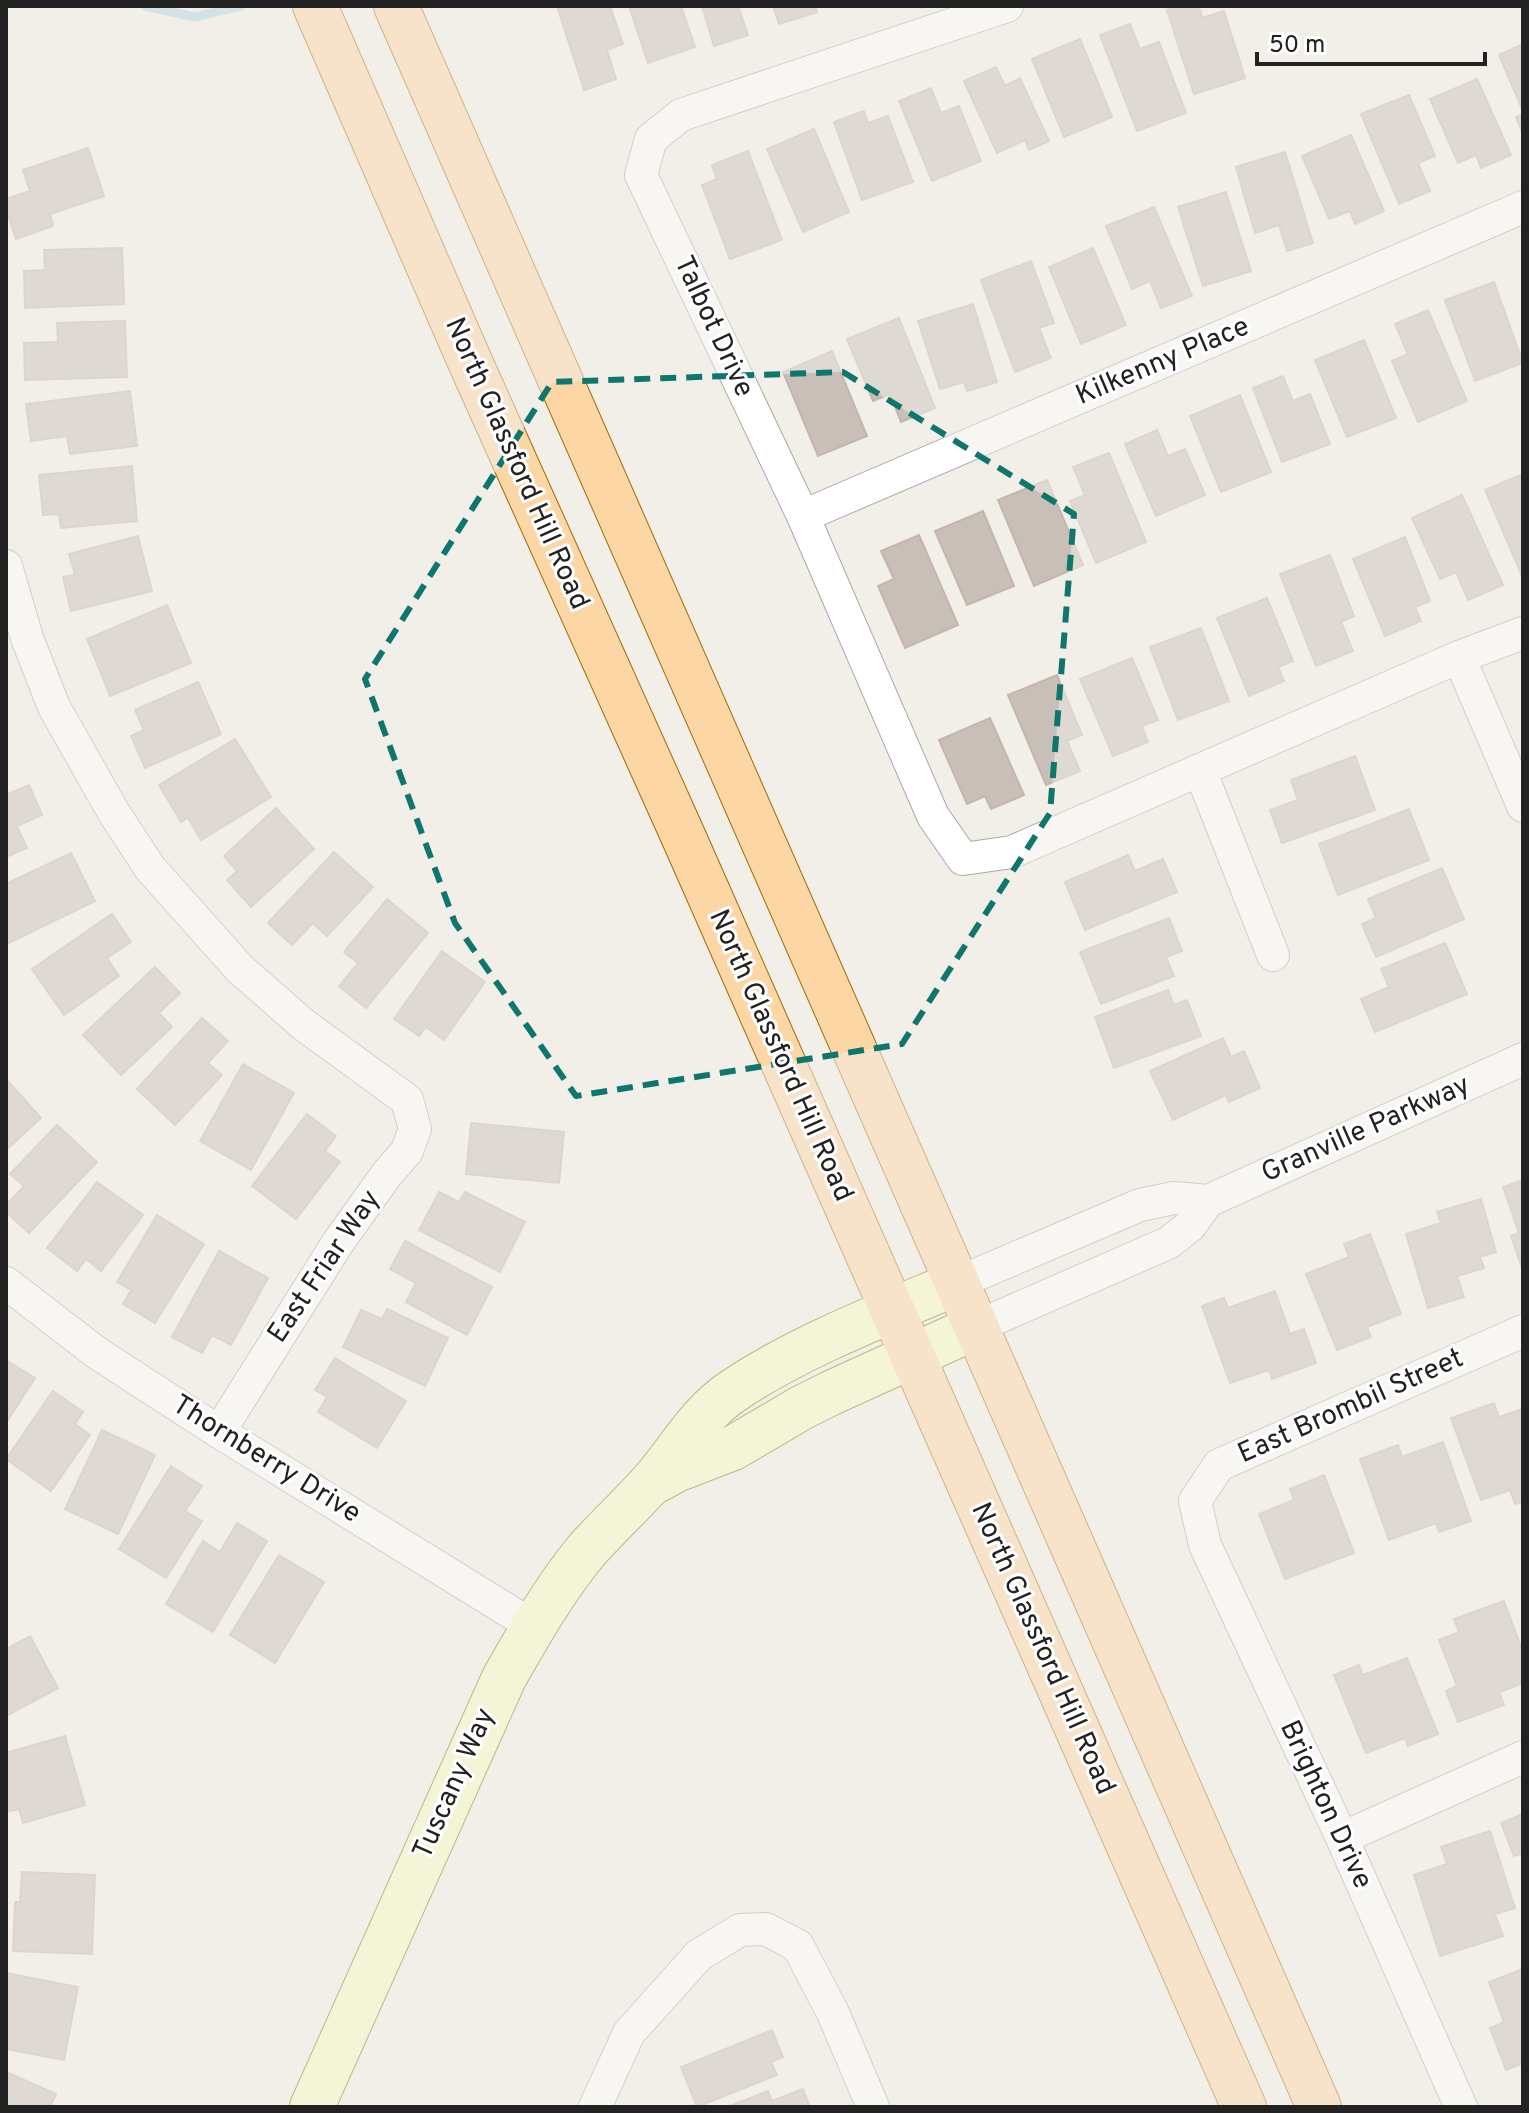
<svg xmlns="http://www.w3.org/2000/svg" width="1529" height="2113" viewBox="0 0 1529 2113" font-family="Overpass,sans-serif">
	<rect width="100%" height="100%" fill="#f2efe9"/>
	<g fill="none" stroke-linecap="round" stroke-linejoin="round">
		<path stroke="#aad3df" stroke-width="9" d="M 145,6 L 195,17 L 241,6"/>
	</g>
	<g fill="#c7bfb8" stroke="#c4b6ab" stroke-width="2">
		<path d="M 557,6 L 610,6 L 623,44 L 607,50 L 616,79 L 584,90 Z"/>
		<path d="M 629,6 L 681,6 L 695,47 L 648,63 Z"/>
		<path d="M 702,6 L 738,6 L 748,35 L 714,46 Z"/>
		<path d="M 773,6 L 815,6 L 817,12 L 779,24 Z"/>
		<path d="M 1180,6 L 1199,6 L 1202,18 L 1224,11 L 1245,78 L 1194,94 L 1167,10 Z"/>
		<path d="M 1130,24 L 1140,49 L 1159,42 L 1186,113 L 1137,131 L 1100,35 Z"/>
		<path d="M 1080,39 L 1112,117 L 1064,137 L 1032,59 Z"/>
		<path d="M 1523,44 L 1523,111 L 1499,55 Z"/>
		<path d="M 996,67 L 1005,86 L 1020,78 L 1049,141 L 1029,150 L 1025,140 L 997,153 L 964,81 Z"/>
		<path d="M 1477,79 L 1511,155 L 1481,168 L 1476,155 L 1458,163 L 1430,99 Z"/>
		<path d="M 931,88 L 941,113 L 959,106 L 981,161 L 932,181 L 899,101 Z"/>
		<path d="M 1409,95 L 1435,156 L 1418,163 L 1430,191 L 1399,204 L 1361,114 Z"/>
		<path d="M 864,111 L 868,123 L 888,116 L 913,182 L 862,200 L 834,122 Z"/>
		<path d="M 1523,114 L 1523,134 L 1516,117 Z"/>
		<path d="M 814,129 L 849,212 L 803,232 L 767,149 Z"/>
		<path d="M 1351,135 L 1384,211 L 1355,224 L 1350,211 L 1329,219 L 1302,156 Z"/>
		<path d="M 88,148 L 104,196 L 50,214 L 53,226 L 16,239 L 6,209 L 6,199 L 30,191 L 23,170 Z"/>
		<path d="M 748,151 L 782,240 L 730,259 L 702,185 L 717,179 L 712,165 Z"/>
		<path d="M 1285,152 L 1313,243 L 1287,251 L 1279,225 L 1255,233 L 1236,167 Z"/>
		<path d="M 1226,192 L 1251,271 L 1203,286 L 1178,207 Z"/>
		<path d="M 1154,207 L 1192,296 L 1161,308 L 1150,281 L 1132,289 L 1106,226 Z"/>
		<path d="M 122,248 L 124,304 L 25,308 L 24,271 L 45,270 L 44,250 Z"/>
		<path d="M 1093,248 L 1126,325 L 1081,344 L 1049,267 Z"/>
		<path d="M 1031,261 L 1054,323 L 1039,328 L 1051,358 L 1015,372 L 981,280 Z"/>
		<path d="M 1494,282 L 1523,363 L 1475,381 L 1445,300 Z"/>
		<path d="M 973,304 L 997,382 L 967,391 L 964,382 L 940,389 L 918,321 Z"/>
		<path d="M 1428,310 L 1467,401 L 1418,422 L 1392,361 L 1408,354 L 1395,324 Z"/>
		<path d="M 899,318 L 935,408 L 901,422 L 890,394 L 873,401 L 847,339 Z"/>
		<path d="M 125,321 L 127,377 L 25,380 L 24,343 L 58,342 L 57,323 Z"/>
		<path d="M 1364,340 L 1396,418 L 1347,437 L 1315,360 Z"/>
		<path d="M 832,351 L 867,436 L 818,456 L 783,372 Z"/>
		<path d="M 1283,376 L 1293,401 L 1310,394 L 1330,444 L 1282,462 L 1253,388 Z"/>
		<path d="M 130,391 L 137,446 L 70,454 L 67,436 L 31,441 L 26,404 Z"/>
		<path d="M 1240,395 L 1271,472 L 1221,492 L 1190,416 Z"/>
		<path d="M 1157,430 L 1168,456 L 1185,449 L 1205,495 L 1156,516 L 1125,444 Z"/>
		<path d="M 1109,453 L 1146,542 L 1096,563 L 1070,501 L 1085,495 L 1073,467 Z"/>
		<path d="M 132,466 L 137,521 L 61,528 L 59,514 L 43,515 L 39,475 Z"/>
		<path d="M 1523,474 L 1523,576 L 1522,576 L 1485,490 Z"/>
		<path d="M 1047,480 L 1083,565 L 1034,586 L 998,500 Z"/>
		<path d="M 1462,495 L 1503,585 L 1468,600 L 1456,572 L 1440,579 L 1412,518 Z"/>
		<path d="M 983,511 L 1014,586 L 967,605 L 935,531 Z"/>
		<path d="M 919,535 L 958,625 L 905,648 L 878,586 L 894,579 L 881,551 Z"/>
		<path d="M 138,536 L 152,591 L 71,611 L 63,577 L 75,575 L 69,554 Z"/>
		<path d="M 1405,537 L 1430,601 L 1415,607 L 1421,621 L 1385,636 L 1353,559 Z"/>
		<path d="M 1330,555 L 1354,616 L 1341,622 L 1353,651 L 1316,666 L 1280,574 Z"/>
		<path d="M 1267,598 L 1293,661 L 1278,667 L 1284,681 L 1249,696 L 1217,618 Z"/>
		<path d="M 167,605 L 191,663 L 110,696 L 87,639 Z"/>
		<path d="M 1201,628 L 1229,701 L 1178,720 L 1150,647 Z"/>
		<path d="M 1132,658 L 1158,720 L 1142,726 L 1148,742 L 1113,756 L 1080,679 Z"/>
		<path d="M 1057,675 L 1082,735 L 1067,741 L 1080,771 L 1046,785 L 1008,695 Z"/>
		<path d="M 198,682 L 221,734 L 145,768 L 131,736 L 144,730 L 135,710 Z"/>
		<path d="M 990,718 L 1024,795 L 991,809 L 985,796 L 967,804 L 939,740 Z"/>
		<path d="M 235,739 L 271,797 L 201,840 L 188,818 L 181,822 L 159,785 Z"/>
		<path d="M 1355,756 L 1375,810 L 1282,843 L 1270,810 L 1298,800 L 1291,780 Z"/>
		<path d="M 29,785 L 42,815 L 17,826 L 27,848 L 6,857 L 6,795 Z"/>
		<path d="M 276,808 L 314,849 L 251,907 L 227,880 L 237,871 L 224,856 Z"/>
		<path d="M 1409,809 L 1429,860 L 1338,895 L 1319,844 Z"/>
		<path d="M 334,852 L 373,887 L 327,936 L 313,923 L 292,945 L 268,923 Z"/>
		<path d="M 71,853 L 95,901 L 7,944 L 6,884 Z"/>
		<path d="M 1128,855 L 1135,871 L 1163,859 L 1177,892 L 1085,930 L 1065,882 Z"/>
		<path d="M 1442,868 L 1464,919 L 1376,957 L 1362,924 L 1376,918 L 1368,899 Z"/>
		<path d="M 387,899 L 428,933 L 366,1008 L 339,986 L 358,963 L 344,952 Z"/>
		<path d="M 112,914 L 131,942 L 107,958 L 119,976 L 64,1015 L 32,969 Z"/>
		<path d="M 1169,918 L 1182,951 L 1166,957 L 1174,976 L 1101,1004 L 1080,952 Z"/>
		<path d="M 1445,943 L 1467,994 L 1375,1032 L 1361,999 L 1389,987 L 1381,969 Z"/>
		<path d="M 442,951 L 485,982 L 444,1040 L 426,1027 L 419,1036 L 394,1019 Z"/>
		<path d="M 155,967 L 180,993 L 159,1013 L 172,1027 L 121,1075 L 83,1035 Z"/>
		<path d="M 1168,990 L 1174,1005 L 1187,1000 L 1201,1036 L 1114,1068 L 1095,1017 Z"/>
		<path d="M 202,1018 L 228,1041 L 208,1063 L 222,1075 L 175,1125 L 137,1089 Z"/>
		<path d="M 1223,1038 L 1231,1057 L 1244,1051 L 1260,1088 L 1229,1102 L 1226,1095 L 1173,1120 L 1150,1071 Z"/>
		<path d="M 243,1064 L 294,1093 L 251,1170 L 200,1141 Z"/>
		<path d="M 6,1079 L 41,1118 L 6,1150 Z"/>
		<path d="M 307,1114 L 336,1136 L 325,1151 L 340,1162 L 296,1219 L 252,1186 Z"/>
		<path d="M 471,1123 L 564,1132 L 559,1183 L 466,1174 Z"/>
		<path d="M 57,1125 L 97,1162 L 29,1233 L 6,1212 L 6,1205 L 24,1186 L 10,1174 Z"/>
		<path d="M 1523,1180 L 1523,1267 L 1522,1268 L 1511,1236 L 1519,1233 L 1503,1187 Z"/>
		<path d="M 97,1182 L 143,1215 L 101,1271 L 86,1259 L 77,1271 L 47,1248 Z"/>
		<path d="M 439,1192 L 459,1202 L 465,1192 L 525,1222 L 500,1272 L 419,1230 Z"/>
		<path d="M 1481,1199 L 1496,1252 L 1480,1257 L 1484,1268 L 1457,1276 L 1464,1297 L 1428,1308 L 1406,1234 L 1441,1223 L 1437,1212 Z"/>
		<path d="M 157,1215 L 204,1244 L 155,1323 L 123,1304 L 131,1290 L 117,1282 Z"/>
		<path d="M 1370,1234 L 1401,1314 L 1367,1327 L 1371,1337 L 1337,1350 L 1306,1274 L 1349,1257 L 1344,1244 Z"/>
		<path d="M 405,1241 L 492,1287 L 467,1335 L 406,1302 L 416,1283 L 390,1269 Z"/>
		<path d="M 219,1251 L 268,1278 L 231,1345 L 212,1335 L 202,1353 L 172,1337 Z"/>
		<path d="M 1275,1291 L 1290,1334 L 1304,1329 L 1316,1363 L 1272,1379 L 1269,1370 L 1230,1383 L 1202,1306 L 1224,1298 L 1228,1308 Z"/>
		<path d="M 387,1309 L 448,1338 L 425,1386 L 343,1347 L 361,1310 L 382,1319 Z"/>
		<path d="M 335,1358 L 406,1401 L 377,1448 L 318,1412 L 327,1397 L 315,1390 Z"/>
		<path d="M 6,1360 L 35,1378 L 6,1423 Z"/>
		<path d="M 53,1391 L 83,1412 L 75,1424 L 90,1435 L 51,1491 L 6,1459 Z"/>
		<path d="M 1494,1403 L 1499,1417 L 1523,1409 L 1523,1501 L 1515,1504 L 1510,1490 L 1481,1500 L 1451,1418 Z"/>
		<path d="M 102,1430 L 155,1455 L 118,1534 L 65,1509 Z"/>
		<path d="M 1443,1442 L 1471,1521 L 1439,1532 L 1436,1523 L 1389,1540 L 1360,1459 L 1398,1445 L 1402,1457 Z"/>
		<path d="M 171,1466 L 202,1486 L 185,1511 L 202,1521 L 166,1578 L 119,1549 Z"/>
		<path d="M 1324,1475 L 1354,1553 L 1285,1579 L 1259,1514 L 1294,1500 L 1290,1489 Z"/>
		<path d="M 237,1523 L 267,1541 L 213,1632 L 166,1604 L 203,1541 L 220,1552 Z"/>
		<path d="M 279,1555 L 324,1582 L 275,1663 L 230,1635 Z"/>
		<path d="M 1504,1601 L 1523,1652 L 1523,1683 L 1499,1692 L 1504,1705 L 1458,1722 L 1446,1691 L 1457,1686 L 1439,1640 L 1459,1632 L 1454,1619 Z"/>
		<path d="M 30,1636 L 58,1688 L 6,1716 L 6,1649 Z"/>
		<path d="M 1407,1658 L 1438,1734 L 1408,1746 L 1405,1738 L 1366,1753 L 1334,1675 L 1359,1665 L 1363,1675 Z"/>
		<path d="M 65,1736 L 85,1805 L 23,1823 L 19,1809 L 6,1812 L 6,1753 Z"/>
		<path d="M 1523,1814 L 1523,1853 L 1514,1856 L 1501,1823 Z"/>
		<path d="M 1490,1831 L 1515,1908 L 1495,1914 L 1503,1936 L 1440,1956 L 1414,1875 L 1447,1864 L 1441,1847 Z"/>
		<path d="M 22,1872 L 95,1875 L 92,1954 L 13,1951 L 15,1902 L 20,1902 Z"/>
		<path d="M 1523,1969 L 1523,2063 L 1506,2070 L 1490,2028 L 1504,2022 L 1489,1982 Z"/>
		<path d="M 6,1973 L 78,1987 L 64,2060 L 6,2049 Z"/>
		<path d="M 772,2030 L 783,2057 L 771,2062 L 777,2075 L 697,2107 L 681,2067 Z"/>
		<path d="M 6,2072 L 56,2094 L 50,2107 L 6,2107 Z"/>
		<path d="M 803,2089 L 810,2107 L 727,2107 L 768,2091 L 772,2101 Z"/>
	</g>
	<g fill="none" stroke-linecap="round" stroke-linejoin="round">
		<defs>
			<g id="street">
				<path d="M 1007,6 L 681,115 L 651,139 L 641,175 L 803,516 L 933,816 L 963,859 L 1012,852 L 1459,657 L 1523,633"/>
				<path d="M 803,516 L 1523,207"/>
				<path d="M 6,566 L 27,638 L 54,707 L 114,813 L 150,868 L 240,969 L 304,1025 L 407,1100 L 415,1129 L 407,1151 L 387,1174 L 337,1244 L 219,1432"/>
				<path d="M 1459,657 L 1523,806"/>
				<path d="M 1200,770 L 1273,955"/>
				<path d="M 6,1283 L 97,1353 L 219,1432 L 533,1626"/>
				<path d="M 957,1283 L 1140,1205 L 1174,1198 L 1208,1201"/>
				<path d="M 976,1327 L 1168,1243 L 1190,1226 L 1208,1201 L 1523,1059"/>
				<path d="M 1342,1838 L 1523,1757"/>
				<path d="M 595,2107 L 629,2033 L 699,1955 L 740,1930 L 766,1929 L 798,1946 L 833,2013 L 873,2107"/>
				<path d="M 1461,2107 L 1342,1838 L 1205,1545 L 1195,1501 L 1219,1465 L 1523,1331"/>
			</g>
			<g id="secondary">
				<path d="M 656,1481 L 676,1470 L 733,1448 L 801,1408 L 831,1393 L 976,1327"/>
				<path d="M 312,2107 L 504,1678 C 529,1634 554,1590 586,1551 C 609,1525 635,1502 657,1476 C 682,1446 700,1413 733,1391 C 798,1347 884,1314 957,1283"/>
			</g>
			<g id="primary">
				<path d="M 315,6 L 471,364 L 684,838 L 1244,2107"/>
				<path d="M 396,6 L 1319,2107"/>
			</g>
		</defs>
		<use href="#street" stroke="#a9a9a9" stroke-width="34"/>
		<use href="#secondary" stroke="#707d05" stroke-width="46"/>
		<use href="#primary" stroke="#a06b00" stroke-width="46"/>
		<use href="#street" stroke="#fff" stroke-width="32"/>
		<use href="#secondary" stroke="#f7fabf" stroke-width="44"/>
		<use href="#primary" stroke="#fcd6a4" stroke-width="44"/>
	</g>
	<path d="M0 0H1529V2113H0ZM 843,372 L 1074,514 L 1050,813 L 902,1044 L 576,1096 L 455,923 L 365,679 L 552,382 Z" fill="#f2efe9" fill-opacity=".55" fill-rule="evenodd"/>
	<path fill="none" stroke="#0f766e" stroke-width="6" stroke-dasharray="16 10" stroke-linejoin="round" d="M 843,372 L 1074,514 L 1050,813 L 902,1044 L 576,1096 L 455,923 L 365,679 L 552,382 Z"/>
	<g text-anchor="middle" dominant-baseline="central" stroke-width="6" stroke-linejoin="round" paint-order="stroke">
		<g font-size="28" fill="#222" stroke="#fff">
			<text transform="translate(713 327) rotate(65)">Talbot Drive</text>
			<text transform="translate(1163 362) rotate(-23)">Kilkenny Place</text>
			<text transform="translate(516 464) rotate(66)">North Glassford Hill Road</text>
			<text transform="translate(780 1056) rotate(66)">North Glassford Hill Road</text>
			<text transform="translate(1366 1130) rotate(-24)">Granville Parkway</text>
			<text transform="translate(325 1267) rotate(-56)">East Friar Way</text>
			<text transform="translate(1351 1407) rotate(-24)">East Brombil Street</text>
			<text transform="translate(266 1460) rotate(32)">Thornberry Drive</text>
			<text transform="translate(1042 1649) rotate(66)">North Glassford Hill Road</text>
			<text transform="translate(455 1784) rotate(-66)">Tuscany Way</text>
			<text transform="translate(1325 1805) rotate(65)">Brighton Drive</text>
		</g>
	</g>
	<rect width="1529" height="2113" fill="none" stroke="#222222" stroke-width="16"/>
	<path d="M1257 52v12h228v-12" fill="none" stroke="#222222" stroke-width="4"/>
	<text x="1269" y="52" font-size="24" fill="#222222" stroke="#ffffff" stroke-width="6" paint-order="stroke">50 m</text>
</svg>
